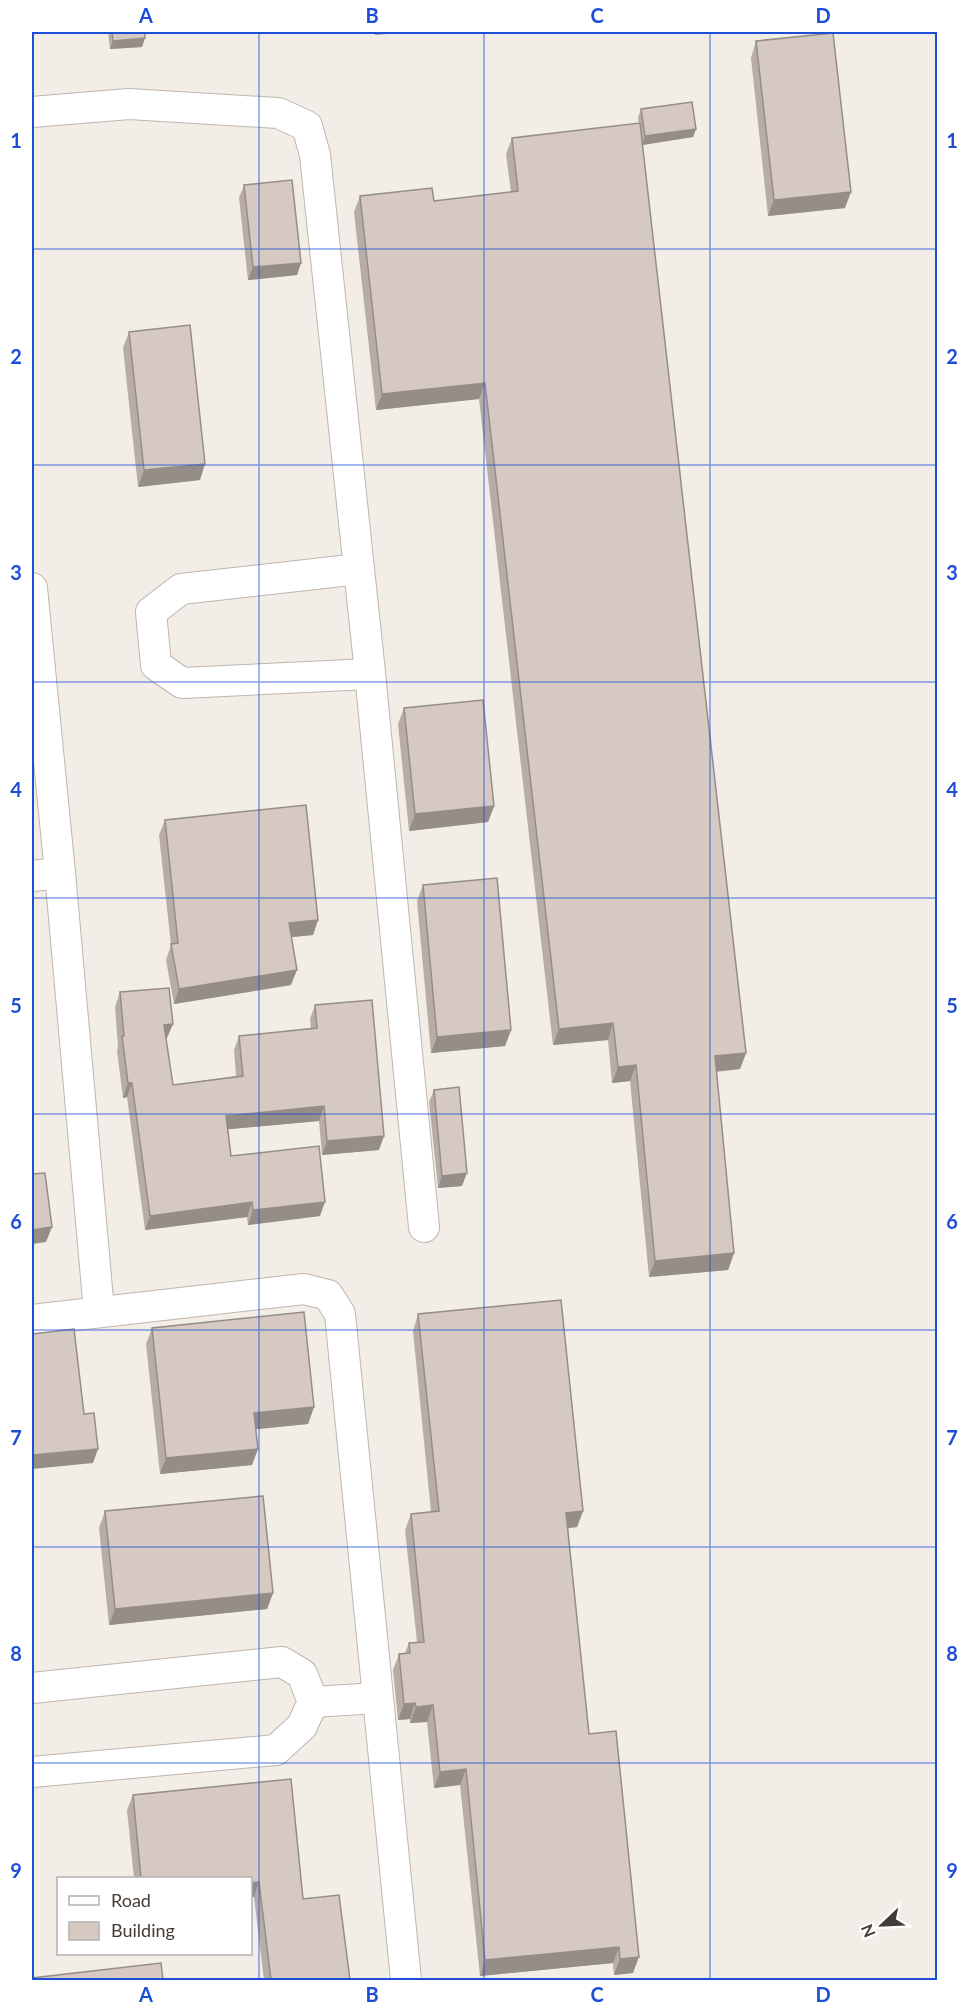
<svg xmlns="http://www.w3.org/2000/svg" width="969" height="2012" viewBox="0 0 969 2012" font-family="Lato,sans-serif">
	<rect width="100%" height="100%" fill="#f2ede7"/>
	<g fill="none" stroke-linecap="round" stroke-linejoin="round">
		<defs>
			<g id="minor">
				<path d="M 32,112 L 129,104 L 278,113 L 307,126 L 315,155 L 369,663 L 424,1227"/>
				<path d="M 359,569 L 181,589 L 151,612 L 156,665 L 182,683 L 370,674"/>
				<path d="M 32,588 L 60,873 L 99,1311"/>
				<path d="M 32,876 L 60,873"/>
				<path d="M 32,1320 L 304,1289 L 328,1295 L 340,1314 L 406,1980"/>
				<path d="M 32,1688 L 282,1662 L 302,1674 L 313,1702 L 302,1726 L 276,1750 L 32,1772"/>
				<path d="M 313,1702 L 377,1698"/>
			</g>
		</defs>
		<use href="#minor" stroke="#bfb6ae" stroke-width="32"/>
		<use href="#minor" stroke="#fff" stroke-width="30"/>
	</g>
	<g fill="#b7ada6">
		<path d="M 108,32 L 145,32 L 142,47 L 110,49 Z"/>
		<path d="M 756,41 L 845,208 L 768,216 L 751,58 Z"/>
		<path d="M 641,109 L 696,129 L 693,137 L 642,145 L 746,1053 L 740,1069 L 716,1072 L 734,1253 L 728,1270 L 649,1277 L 630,1081 L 612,1083 L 608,1040 L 553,1045 L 479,399 L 376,410 L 354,212 L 360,196 L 434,201 L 511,192 L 506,154 L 512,138 L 639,124 L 638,118 Z"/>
		<path d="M 244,185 L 301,263 L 297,275 L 248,280 L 239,198 Z"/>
		<path d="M 129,332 L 200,480 L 138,487 L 123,348 Z"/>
		<path d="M 404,708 L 494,806 L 488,822 L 409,831 L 398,724 Z"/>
		<path d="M 165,820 L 318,920 L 313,935 L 291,937 L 291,985 L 174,1004 L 166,960 L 171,945 L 159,835 Z"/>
		<path d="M 423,885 L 511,1030 L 505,1046 L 431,1053 L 417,901 Z"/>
		<path d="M 120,992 L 167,1038 L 166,1039 L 173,1085 L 236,1076 L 234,1050 L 239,1036 L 311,1029 L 310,1019 L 315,1005 L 379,1150 L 322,1155 L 319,1121 L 228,1129 L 231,1156 L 320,1216 L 248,1225 L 247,1217 L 145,1230 L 127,1097 L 123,1098 L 117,1051 L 118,1046 L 115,1007 Z"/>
		<path d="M 434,1090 L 462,1186 L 438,1188 L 429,1102 Z"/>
		<path d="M 418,1314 L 583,1511 L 577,1527 L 568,1528 L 589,1734 L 633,1973 L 614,1975 L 613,1963 L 480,1976 L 460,1785 L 434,1788 L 427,1722 L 410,1723 L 410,1719 L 398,1720 L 393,1670 L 399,1654 L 405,1653 L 409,1643 L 417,1642 L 405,1530 L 411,1514 L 431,1512 L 413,1331 Z"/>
		<path d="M 152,1328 L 314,1407 L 308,1424 L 255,1429 L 252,1465 L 160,1474 L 146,1344 Z"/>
		<path d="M 105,1511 L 273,1593 L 267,1609 L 109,1625 L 99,1528 Z"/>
		<path d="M 133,1795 L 303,1899 L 350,1980 L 264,1980 L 254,1897 L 250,1897 L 250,1878 L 134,1878 L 127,1810 Z"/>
	</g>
	<g fill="#958d87">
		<path d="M 376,32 L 412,32 L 375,35 Z"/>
		<path d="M 145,38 L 142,47 L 110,49 L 113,41 Z"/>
		<path d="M 696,129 L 693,137 L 642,145 L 645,136 Z"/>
		<path d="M 851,192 L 845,208 L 768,216 L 774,200 Z"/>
		<path d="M 301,263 L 297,275 L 248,280 L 253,267 Z"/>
		<path d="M 485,383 L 479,399 L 376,410 L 382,394 Z"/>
		<path d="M 205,464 L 200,480 L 138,487 L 144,470 Z"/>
		<path d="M 494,806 L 488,822 L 409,831 L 415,814 Z"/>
		<path d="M 318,920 L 313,935 L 283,938 L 289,923 Z"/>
		<path d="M 297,970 L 291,985 L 174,1004 L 179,989 Z"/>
		<path d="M 613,1023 L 608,1040 L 553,1045 L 559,1029 Z"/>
		<path d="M 173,1024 L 167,1038 L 159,1039 L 164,1025 Z"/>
		<path d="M 511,1030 L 505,1046 L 431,1053 L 437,1037 Z"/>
		<path d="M 746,1053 L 740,1069 L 709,1072 L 715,1056 Z"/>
		<path d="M 636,1065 L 630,1081 L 612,1083 L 618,1067 Z"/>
		<path d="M 128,1083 L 132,1083 L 127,1097 L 123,1098 Z"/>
		<path d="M 324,1106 L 319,1121 L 221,1130 L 226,1116 Z"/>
		<path d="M 384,1136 L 379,1150 L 322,1155 L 327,1141 Z"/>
		<path d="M 467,1173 L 462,1186 L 438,1188 L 442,1176 Z"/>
		<path d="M 252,1202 L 247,1217 L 145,1230 L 150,1216 Z"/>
		<path d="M 325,1202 L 320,1216 L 248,1225 L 253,1210 Z"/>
		<path d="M 52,1227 L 46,1242 L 32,1244 L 32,1230 Z"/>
		<path d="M 734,1253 L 728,1270 L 649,1277 L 655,1261 Z"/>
		<path d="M 314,1407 L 308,1424 L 248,1430 L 254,1413 Z"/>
		<path d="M 98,1449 L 93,1463 L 32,1469 L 32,1455 Z"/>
		<path d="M 258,1449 L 252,1465 L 160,1474 L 166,1458 Z"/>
		<path d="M 583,1511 L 577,1527 L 561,1529 L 566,1513 Z"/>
		<path d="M 273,1593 L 267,1609 L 109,1625 L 115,1609 Z"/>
		<path d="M 415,1703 L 410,1719 L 398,1720 L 404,1704 Z"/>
		<path d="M 433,1705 L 427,1722 L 410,1723 L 416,1707 Z"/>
		<path d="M 466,1769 L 460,1785 L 434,1788 L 440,1772 Z"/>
		<path d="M 259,1882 L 254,1897 L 250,1897 L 250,1883 Z"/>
		<path d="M 619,1947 L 613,1963 L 480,1976 L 485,1960 Z"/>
		<path d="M 639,1957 L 633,1973 L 614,1975 L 620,1959 Z"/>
	</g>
	<g fill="#d5c9c1" stroke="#958d87" stroke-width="1.5">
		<path d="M 112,32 L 145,32 L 145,38 L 113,41 Z"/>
		<path d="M 833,33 L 851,192 L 774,200 L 756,41 Z"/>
		<path d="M 692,102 L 696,129 L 645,136 L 641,109 Z"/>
		<path d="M 640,123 L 746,1053 L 715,1056 L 734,1253 L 655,1261 L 636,1065 L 618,1067 L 613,1023 L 559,1029 L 485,383 L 382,394 L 360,196 L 432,188 L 434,201 L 518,191 L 512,138 Z"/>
		<path d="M 292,180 L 301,263 L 253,267 L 244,185 Z"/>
		<path d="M 190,325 L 205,464 L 144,470 L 129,332 Z"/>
		<path d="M 483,700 L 494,806 L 415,814 L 404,708 Z"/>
		<path d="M 306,805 L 318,920 L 289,923 L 297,970 L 179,989 L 171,944 L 178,943 L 165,820 Z"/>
		<path d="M 497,878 L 511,1030 L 437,1037 L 423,885 Z"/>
		<path d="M 169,988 L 173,1024 L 164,1025 L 173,1085 L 243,1076 L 239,1036 L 317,1028 L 315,1005 L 372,1000 L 384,1136 L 327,1141 L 324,1106 L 226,1116 L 231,1156 L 319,1146 L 325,1202 L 253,1210 L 252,1202 L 150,1216 L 132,1083 L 128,1083 L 122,1036 L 124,1036 L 120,992 Z"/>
		<path d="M 459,1087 L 467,1173 L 442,1176 L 434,1090 Z"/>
		<path d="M 45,1173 L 52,1227 L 32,1230 L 32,1174 Z"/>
		<path d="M 561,1300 L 583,1511 L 566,1513 L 589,1734 L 616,1731 L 639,1957 L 620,1959 L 619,1947 L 485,1960 L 466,1769 L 440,1772 L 433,1705 L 416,1707 L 415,1703 L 404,1704 L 399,1654 L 410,1653 L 409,1643 L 424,1642 L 411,1514 L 439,1511 L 418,1314 Z"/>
		<path d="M 304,1312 L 314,1407 L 254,1413 L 258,1449 L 166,1458 L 152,1328 Z"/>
		<path d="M 74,1329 L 84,1414 L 94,1413 L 98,1449 L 32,1455 L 32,1334 Z"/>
		<path d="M 263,1496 L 273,1593 L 115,1609 L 105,1511 Z"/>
		<path d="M 291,1779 L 303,1899 L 339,1895 L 350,1980 L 271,1980 L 259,1882 L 250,1883 L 250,1878 L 141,1878 L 133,1795 Z"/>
		<path d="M 161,1963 L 163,1980 L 32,1980 L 32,1978 Z"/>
	</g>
	<path fill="none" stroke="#1d4ed8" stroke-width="1.5" stroke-opacity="0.55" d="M 259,32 L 259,1980M 484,32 L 484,1980M 710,32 L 710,1980M 32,249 L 938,249M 32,465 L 938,465M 32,682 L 938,682M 32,898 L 938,898M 32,1114 L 938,1114M 32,1330 L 938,1330M 32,1547 L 938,1547M 32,1763 L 938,1763"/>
	<rect width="969" height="2012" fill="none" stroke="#ffffff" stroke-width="66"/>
	<rect x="57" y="1877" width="195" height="78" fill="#ffffff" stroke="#b4b1af" stroke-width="1.5"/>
	<rect x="69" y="1896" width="30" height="9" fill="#ffffff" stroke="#b4b1af" stroke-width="1.5"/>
	<text x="111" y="1907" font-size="18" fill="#443c37">Road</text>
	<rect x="69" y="1922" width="30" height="18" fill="#d5c9c1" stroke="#b4b1af" stroke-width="1.5"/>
	<text x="111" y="1937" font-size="18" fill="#443c37">Building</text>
	<g transform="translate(882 1925) rotate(247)" stroke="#ffffff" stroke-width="4.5" paint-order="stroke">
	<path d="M0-4.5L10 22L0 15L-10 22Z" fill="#443c37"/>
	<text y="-9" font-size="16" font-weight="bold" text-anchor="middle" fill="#443c37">N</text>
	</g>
	<rect x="33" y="33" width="903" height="1946" fill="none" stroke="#1d4ed8" stroke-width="2"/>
	<g font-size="20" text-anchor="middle" font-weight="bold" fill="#1d4ed8">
		<text x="146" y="23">A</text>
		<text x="372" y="23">B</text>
		<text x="597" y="23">C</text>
		<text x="823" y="23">D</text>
		<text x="16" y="148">1</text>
		<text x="952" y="148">1</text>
		<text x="16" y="364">2</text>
		<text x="952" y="364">2</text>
		<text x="16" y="580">3</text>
		<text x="952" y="580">3</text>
		<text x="16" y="797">4</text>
		<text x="952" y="797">4</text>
		<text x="16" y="1013">5</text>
		<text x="952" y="1013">5</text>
		<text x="16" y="1229">6</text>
		<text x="952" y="1229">6</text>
		<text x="16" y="1445">7</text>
		<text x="952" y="1445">7</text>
		<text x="16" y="1661">8</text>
		<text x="952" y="1661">8</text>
		<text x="16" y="1878">9</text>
		<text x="952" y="1878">9</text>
		<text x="146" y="2002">A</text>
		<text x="372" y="2002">B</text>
		<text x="597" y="2002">C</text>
		<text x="823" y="2002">D</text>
	</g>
</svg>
